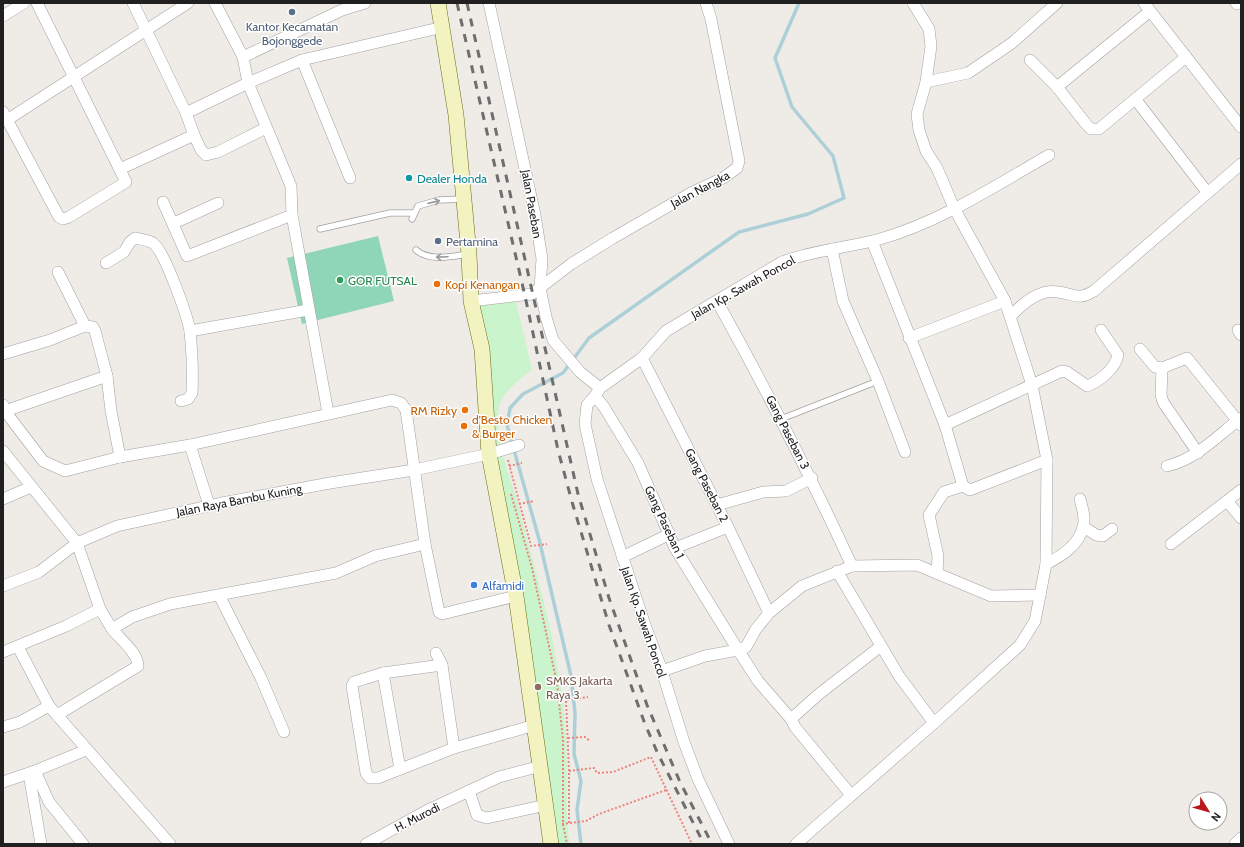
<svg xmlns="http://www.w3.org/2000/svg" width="1244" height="847" viewBox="0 0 1244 847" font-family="Cabin,sans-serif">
	<rect width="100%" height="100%" fill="#efece7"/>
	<path fill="#caf4cc" d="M 516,302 L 532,369 C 519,381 499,393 498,413 C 496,444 510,476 518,505 C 533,561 550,618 559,675 C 565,707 566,740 567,772 C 568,796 565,820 570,844 L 559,844 L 497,455 L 479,304 Z"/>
	<path fill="#8ed6b7" d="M 378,236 L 394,301 L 302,324 L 287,258 Z"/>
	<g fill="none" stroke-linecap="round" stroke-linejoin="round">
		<path stroke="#add0d8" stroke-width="3.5" d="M 581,844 L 577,810 L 581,781 L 574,754 L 575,713 L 571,676 L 539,539 L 507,425 L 510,408 L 523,394 L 563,373 L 589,338 L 739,232 L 808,214 L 844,198 L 833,156 L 792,107 L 775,58 L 799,3"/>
		<defs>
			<g id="service">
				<path d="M 412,219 L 418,206 L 439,200 L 463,199"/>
				<path d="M 320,229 L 390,213 L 413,213"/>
				<path d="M 416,250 C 430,262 452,256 469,254"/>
				<path d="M 781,419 L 878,381"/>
			</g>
			<g id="minor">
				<path d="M 215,3 L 243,57 L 248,83 L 291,186 L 292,215 L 328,413"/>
				<path d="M 489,3 L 535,215 L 542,259 L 540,288 L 546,317 L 553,340 L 580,372 L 600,388"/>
				<path d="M 1144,3 L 1241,127"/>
				<path d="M 1236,3 L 1237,4"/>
				<path d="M 3,16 L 24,3"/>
				<path d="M 243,57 L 342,10 L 365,3"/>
				<path d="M 302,60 L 350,178"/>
				<path d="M 1030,60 L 1057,87 L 1086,124 L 1091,129 L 1099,129 L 1186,57"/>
				<path d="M 926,82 L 968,73 L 1012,43 L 1057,3"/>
				<path d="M 1057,87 L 1149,12"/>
				<path d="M 1136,100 L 1207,192"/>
				<path d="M 3,112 L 59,217 L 63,219 L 69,217 L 126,182 L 37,3"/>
				<path d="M 186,113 L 248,83 L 302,60 L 443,27"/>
				<path d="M 7,120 L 188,3"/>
				<path d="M 194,135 L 201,150 L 206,155 L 218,152 L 266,128"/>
				<path d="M 120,169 L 194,135 L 186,113 L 133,3"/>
				<path d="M 163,202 L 187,256 L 292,215"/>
				<path d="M 174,223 L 218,203"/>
				<path d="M 872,241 L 945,425 L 963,486 L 970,490 L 1047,460"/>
				<path d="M 832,249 L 843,301 L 878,381 L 905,452"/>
				<path d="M 106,263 L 124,252 L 130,242 L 135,238 C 141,239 148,240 153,243 C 165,252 187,315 190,331 C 192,351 193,374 192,393 L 188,399 L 181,401"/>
				<path d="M 58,272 L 85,326"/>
				<path d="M 471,301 L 532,294 L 571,264 L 613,238 L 691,193 L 723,178 L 737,168 L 739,161 L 711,19 L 706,3"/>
				<path d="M 717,301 C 766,389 810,475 852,566"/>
				<path d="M 1011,316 C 1022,304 1040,289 1058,292 C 1075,294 1077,301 1094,291 L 1241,164"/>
				<path d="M 1238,330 L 1241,335"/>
				<path d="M 190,331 L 308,310"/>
				<path d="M 909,338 L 1005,301"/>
				<path d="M 1140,349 L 1155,367 L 1162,368 L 1187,358 L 1241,425"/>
				<path d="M 3,354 L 50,340 L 85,326 L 93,327 L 95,331 L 107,376 L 111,411 L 120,457 L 190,445"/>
				<path d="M 642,358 L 728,527 L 769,613"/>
				<path d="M 1162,368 L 1161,395 L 1163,402 L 1198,453"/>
				<path d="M 595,396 L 587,405 L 585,424 L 597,479 L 645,625 L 661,668 L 684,742 L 698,779 L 729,844"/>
				<path d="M 3,405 L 5,411 L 43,461 L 65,471 L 120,457"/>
				<path d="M 5,411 L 107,376"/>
				<path d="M 945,425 L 1062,371 L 1067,372 L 1087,386 C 1100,381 1115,369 1118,355 L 1101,330"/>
				<path d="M 3,451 L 77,543 L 100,609 L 112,629 L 132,617 L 170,604 L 336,573 L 375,556 L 425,544"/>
				<path d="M 1167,466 C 1197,459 1217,436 1241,418"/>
				<path d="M 3,499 L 31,487"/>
				<path d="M 1227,501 L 1241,518"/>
				<path d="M 209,505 L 190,445 L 392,400 L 401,403 L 406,410 L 425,544 L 439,612 L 442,614 L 516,596"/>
				<path d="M 717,505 L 763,492 L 786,491 L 812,478"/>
				<path d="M 1084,527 L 1096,535 L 1103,536 L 1112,529"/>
				<path d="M 1171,544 L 1241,490"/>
				<path d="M 675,548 L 728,527"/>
				<path d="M 622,557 L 670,534"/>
				<path d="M 1046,564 C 1062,556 1079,545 1083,527 C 1086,519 1082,507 1080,499"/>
				<path d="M 837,571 L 899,676 L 934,723"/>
				<path d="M 937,573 L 938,556 L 929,515 L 944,492 L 963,486"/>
				<path d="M 3,586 L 39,572 L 77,543 L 117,526 L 222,503 L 330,483 L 414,470 L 489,454 L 519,445"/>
				<path d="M 219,595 L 261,678 L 284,732"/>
				<path d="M 1040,595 L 991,596 L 917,565 L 852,566 L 802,586 L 769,613 L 756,629 L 746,647 L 738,650 L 675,548 L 638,463 L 604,407 L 595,396 L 600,388 L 642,358 L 666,331 L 782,262 C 814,250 847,248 880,239 C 940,222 995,186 1049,155"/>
				<path d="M 18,647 L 49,706 L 170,844"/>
				<path d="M 3,652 L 66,626 L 100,609"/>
				<path d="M 436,653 L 442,665 L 454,748"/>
				<path d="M 442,665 L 383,673 L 354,682 L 352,686 L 366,773 L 370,778 L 378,778 L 454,748 L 535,725"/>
				<path d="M 662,671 L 705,656 L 738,650 L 758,681 L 791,719"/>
				<path d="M 383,673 L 400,769"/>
				<path d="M 57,715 L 138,666 C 138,653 120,639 112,629"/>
				<path d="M 3,727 L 20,722 L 49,706"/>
				<path d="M 35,771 L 49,802 L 83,844"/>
				<path d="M 29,774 L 41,844"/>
				<path d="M 3,782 L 35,771 L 86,750"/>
				<path d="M 469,791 L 477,815 L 487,818 L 546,805"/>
				<path d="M 851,795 L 795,727 L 791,719 L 819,694 L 881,646"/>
				<path d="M 366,844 L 426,811 L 499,777 L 541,766"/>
				<path d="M 796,844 L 934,723 L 1020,645 L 1035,621 L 1046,564 L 1047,460 L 1032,385 L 1005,301 L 954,208 L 937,168 L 926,151 L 919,130 L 917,114 L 926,82 L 931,46 L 929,29 L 913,3"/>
				<path d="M 1235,844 L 1241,838"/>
			</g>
			<path id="secondary" d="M 438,3 L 456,115 L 469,254 L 471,301 L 482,349 L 489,454 L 516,596 L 551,844"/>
		</defs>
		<use href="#service" stroke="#a1a1a1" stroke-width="7"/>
		<use href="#minor" stroke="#a1a1a1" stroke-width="12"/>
		<use href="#secondary" stroke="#676d11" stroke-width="16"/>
		<g stroke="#eb847d" stroke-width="2" stroke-dasharray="2 2" stroke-linecap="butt">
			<path d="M 508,460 L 531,546 L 547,544"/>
			<path d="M 509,466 L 522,463"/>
			<path d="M 511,494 L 532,568 L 557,683 L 563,740 L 563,824 L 567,844"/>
			<path d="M 519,504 L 534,501"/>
			<path d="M 568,738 L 585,737 L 590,741"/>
			<path d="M 569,771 L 594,768 L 597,773 L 613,772 L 651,757 L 692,844"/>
			<path d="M 569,823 L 569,771 L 566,700 L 588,697"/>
			<path d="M 562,824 L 586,821 L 599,814 L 666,790"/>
		</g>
		<use href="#service" stroke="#fff" stroke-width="5.5"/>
		<use href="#minor" stroke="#fff" stroke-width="11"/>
		<use href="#secondary" stroke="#f3f3c2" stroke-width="15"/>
		<g stroke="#6e6e6e" stroke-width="3" stroke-dasharray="8 8" stroke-linecap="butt">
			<path d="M 457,3 L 525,296 L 558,450 L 572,502 L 609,625 L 645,724 L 658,754 L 704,844"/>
			<path d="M 467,3 L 578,494 L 609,598 L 647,705 L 680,782 L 712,844"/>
		</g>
	</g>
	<defs><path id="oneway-shaft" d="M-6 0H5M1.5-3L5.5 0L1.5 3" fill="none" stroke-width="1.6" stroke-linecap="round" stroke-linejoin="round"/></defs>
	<g stroke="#9b9b9b">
		<use href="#oneway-shaft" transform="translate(434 202) rotate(-13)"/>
		<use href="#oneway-shaft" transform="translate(442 257) rotate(178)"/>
	</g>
	<g fill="#5c6f8a" stroke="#fff" stroke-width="1.5">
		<circle cx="292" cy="12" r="4"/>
		<circle cx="438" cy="241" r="4"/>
	</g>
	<circle fill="#0f9aa8" stroke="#fff" stroke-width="1.5" cx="409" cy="178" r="4"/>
	<circle fill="#2e9e5b" stroke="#fff" stroke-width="1.5" cx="340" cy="280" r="4"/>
	<g fill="#e8710a" stroke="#fff" stroke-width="1.5">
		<circle cx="437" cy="284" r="4"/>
		<circle cx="465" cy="410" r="4"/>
		<circle cx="464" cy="426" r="4"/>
	</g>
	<circle fill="#3f7fe0" stroke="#fff" stroke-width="1.5" cx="474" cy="585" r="4"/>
	<circle fill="#8d6e63" stroke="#fff" stroke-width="1.5" cx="538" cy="687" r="4"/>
	<g text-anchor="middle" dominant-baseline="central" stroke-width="3" stroke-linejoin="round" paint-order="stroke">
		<g font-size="12" fill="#4e5e75" stroke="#fff">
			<text x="292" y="26">Kantor Kecamatan<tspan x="292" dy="14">Bojonggede</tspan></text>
			<text x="446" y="241" text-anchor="start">Pertamina</text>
		</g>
		<g font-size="12" fill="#0d838f" stroke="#fff" text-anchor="start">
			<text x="417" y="178">Dealer Honda</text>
		</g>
		<g font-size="12" fill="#202020" stroke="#fff">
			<text transform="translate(700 189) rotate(-28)">Jalan Nangka</text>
			<text transform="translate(532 204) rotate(80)">Jalan Paseban</text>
			<text transform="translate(743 287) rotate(-29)">Jalan Kp. Sawah Poncol</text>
			<text transform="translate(788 432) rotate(63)">Gang Paseban 3</text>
			<text transform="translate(707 485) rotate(63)">Gang Paseban 2</text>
			<text transform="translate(239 500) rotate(-11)">Jalan Raya Bambu Kuning</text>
			<text transform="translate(665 522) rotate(65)">Gang Paseban 1</text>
			<text transform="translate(644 622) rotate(71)">Jalan Kp. Sawah Poncol</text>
			<text transform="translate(417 817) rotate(-27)">H. Murodi</text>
		</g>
		<g font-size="12" fill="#27864d" stroke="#fff" text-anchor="start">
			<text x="348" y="280">GOR FUTSAL</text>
		</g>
		<g font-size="12" fill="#c56008" stroke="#fff" text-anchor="start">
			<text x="445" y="284">Kopi Kenangan</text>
			<text x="457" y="410" text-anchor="end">RM Rizky</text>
			<text x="472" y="419">d'Besto Chicken<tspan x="472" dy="14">&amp; Burger</tspan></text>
		</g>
		<g font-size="12" fill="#366cbe" stroke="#fff" text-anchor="start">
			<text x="482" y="585">Alfamidi</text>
		</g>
		<g font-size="12" fill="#785e54" stroke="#fff" text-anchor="start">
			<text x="546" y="680">SMKS Jakarta<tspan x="546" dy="14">Raya 3</tspan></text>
		</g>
	</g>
	<rect width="1244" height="847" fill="none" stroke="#202020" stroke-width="8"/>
	<g transform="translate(1208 811) rotate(127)"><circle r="19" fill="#ffffff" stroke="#a6a6a6"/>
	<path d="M0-3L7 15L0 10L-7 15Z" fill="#ba161c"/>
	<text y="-6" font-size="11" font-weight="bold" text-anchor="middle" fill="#202020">N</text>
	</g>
</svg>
